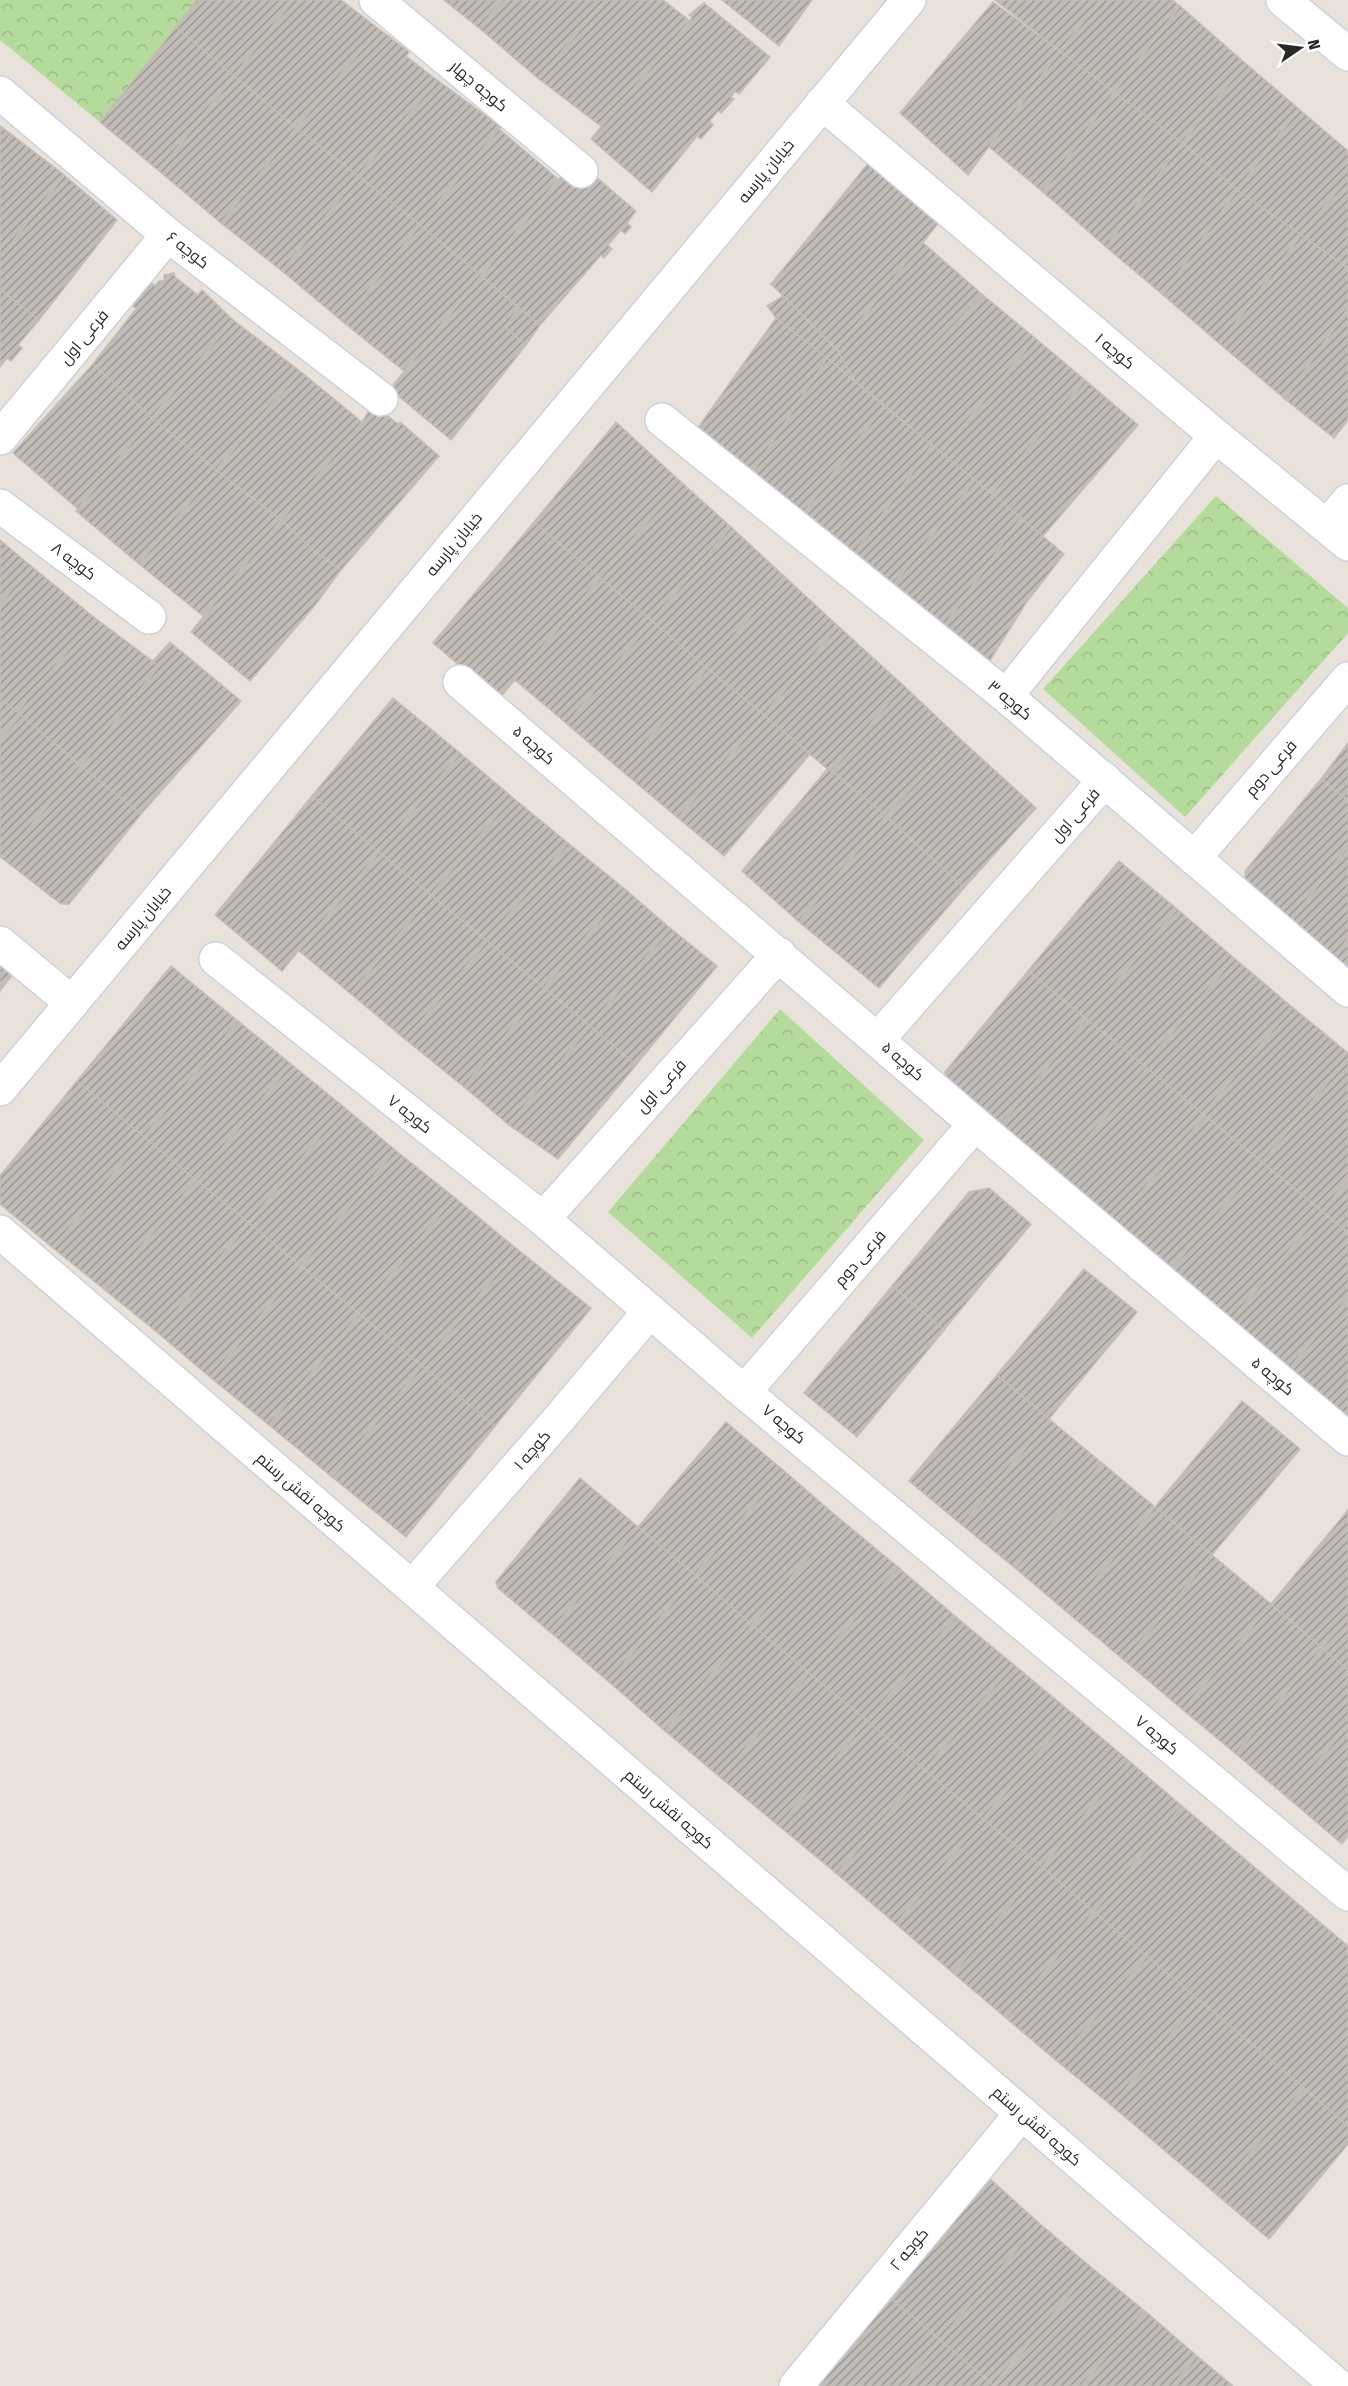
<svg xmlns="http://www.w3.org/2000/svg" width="1348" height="2386" viewBox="0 0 1348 2386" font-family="'Fira Sans Condensed',Cairo,sans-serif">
	<defs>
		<pattern id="forest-crowns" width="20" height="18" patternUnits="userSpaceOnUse" patternTransform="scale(1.5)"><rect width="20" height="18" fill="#b4db9b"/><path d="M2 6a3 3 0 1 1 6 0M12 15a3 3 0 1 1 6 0" fill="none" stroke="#9bbc86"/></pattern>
		<pattern id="building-hatch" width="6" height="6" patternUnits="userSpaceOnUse" patternTransform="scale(1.5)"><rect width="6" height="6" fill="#c1bcb7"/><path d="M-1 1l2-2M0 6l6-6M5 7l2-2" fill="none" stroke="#9d9995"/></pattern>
	</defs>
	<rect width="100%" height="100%" fill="#e9e2db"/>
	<g fill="url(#forest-crowns)">
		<path d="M 0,0 L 197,0 L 100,122 L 0,40 Z"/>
		<path d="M 1216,496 L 1348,608 L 1348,633 L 1185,817 L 1043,689 Z"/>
		<path d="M 780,1009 L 924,1140 L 752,1338 L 608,1212 Z"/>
	</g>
	<g fill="url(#building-hatch)" stroke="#c4beb5" stroke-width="1.5">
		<path d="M 197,0 L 293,0 L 234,76 L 176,27 Z"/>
		<path d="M 293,0 L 341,0 L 379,29 L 296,128 L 234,76 Z"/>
		<path d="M 444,0 L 503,0 L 479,28 Z"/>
		<path d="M 503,0 L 605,0 L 539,79 L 479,28 Z"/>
		<path d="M 605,0 L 663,0 L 690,21 L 602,127 L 539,79 Z"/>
		<path d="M 722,0 L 812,0 L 779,46 Z"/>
		<path d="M 995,0 L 1101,0 L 1060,51 Z"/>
		<path d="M 1101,0 L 1172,0 L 1180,6 L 1114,92 L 1060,51 Z"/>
		<path d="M 993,2 L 1060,51 L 968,175 L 900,113 Z"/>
		<path d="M 704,3 L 770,57 L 739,94 L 735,91 L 731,97 L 734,99 L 721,113 L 718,111 L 710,121 L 713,125 L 701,139 L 697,136 L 652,192 L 591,139 L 690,21 L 692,17 L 689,15 Z"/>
		<path d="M 1180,6 L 1245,63 L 1182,143 L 1114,92 Z"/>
		<path d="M 176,27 L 234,76 L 159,171 L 100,122 Z"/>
		<path d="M 379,29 L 409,52 L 406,56 L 437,80 L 358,176 L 296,128 Z"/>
		<path d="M 1060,51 L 1114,92 L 1043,192 L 989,147 Z"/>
		<path d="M 1245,63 L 1299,109 L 1237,190 L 1182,143 Z"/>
		<path d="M 234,76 L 296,128 L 221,223 L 159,171 Z"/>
		<path d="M 437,80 L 501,127 L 420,225 L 358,176 Z"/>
		<path d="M 1114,92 L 1182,143 L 1106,247 L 1043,192 Z"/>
		<path d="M 1299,109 L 1348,151 L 1348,178 L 1301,235 L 1237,190 Z"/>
		<path d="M 0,126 L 11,134 L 0,148 Z"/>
		<path d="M 296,128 L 358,176 L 282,271 L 221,223 Z"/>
		<path d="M 499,129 L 558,179 L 481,276 L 420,225 Z"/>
		<path d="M 11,134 L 64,175 L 0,258 L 0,148 Z"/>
		<path d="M 1182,143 L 1237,190 L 1163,295 L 1106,247 Z"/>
		<path d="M 575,159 L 636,211 L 627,223 L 631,227 L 625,234 L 621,230 L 608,245 L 612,249 L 604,258 L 601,255 L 540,325 L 481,276 Z"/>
		<path d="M 870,161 L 940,221 L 837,350 L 771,284 Z"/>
		<path d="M 64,175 L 117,220 L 39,320 L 0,289 L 0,258 Z"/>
		<path d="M 358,176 L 420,225 L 343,322 L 282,271 Z"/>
		<path d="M 1348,178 L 1348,268 L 1301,235 Z"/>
		<path d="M 1237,190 L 1301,235 L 1220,344 L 1163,295 Z"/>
		<path d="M 420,225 L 481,276 L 404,371 L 343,322 Z"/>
		<path d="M 1301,235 L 1348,268 L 1348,308 L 1285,399 L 1220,344 Z"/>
		<path d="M 922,242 L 983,295 L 881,402 L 855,381 L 837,350 Z"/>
		<path d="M 174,273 L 175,277 L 198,295 L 202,290 L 233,320 L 152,418 L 93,364 L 136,309 L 132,305 L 151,282 L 155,286 L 159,281 L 164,281 L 164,275 Z"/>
		<path d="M 481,276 L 519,308 L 505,327 L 526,345 L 451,440 L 390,389 Z"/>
		<path d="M 0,289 L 39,320 L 18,345 L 22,348 L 11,361 L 7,358 L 0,367 Z"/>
		<path d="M 983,295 L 1035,338 L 941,453 L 881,402 Z"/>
		<path d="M 783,296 L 837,350 L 855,381 L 776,318 L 767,306 Z"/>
		<path d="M 519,308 L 540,325 L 526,345 L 505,327 Z"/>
		<path d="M 1348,308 L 1348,420 L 1334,438 L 1285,399 Z"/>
		<path d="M 776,318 L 827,358 L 751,475 L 697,429 Z"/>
		<path d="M 233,320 L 300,371 L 216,470 L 152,418 Z"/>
		<path d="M 1035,338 L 1085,380 L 991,494 L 941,453 Z"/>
		<path d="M 827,358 L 884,406 L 801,516 L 751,475 Z"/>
		<path d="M 93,364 L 152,418 L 78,509 L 13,453 Z"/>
		<path d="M 300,371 L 362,422 L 281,520 L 216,470 Z"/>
		<path d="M 1085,380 L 1138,425 L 1043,536 L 991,494 Z"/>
		<path d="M 373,404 L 398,424 L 400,422 L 439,456 L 341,570 L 313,550 L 281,520 L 362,422 Z"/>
		<path d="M 884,406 L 932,445 L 852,557 L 801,516 Z"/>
		<path d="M 152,418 L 216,470 L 139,564 L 76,511 Z"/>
		<path d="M 616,422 L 681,482 L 600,578 L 534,522 Z"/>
		<path d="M 932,445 L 975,480 L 890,589 L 852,557 Z"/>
		<path d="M 216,470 L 281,520 L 203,616 L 139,564 Z"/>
		<path d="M 975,480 L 1021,518 L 941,630 L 890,589 Z"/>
		<path d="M 681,482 L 731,527 L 652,621 L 600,578 Z"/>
		<path d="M 1021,518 L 1064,554 L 1026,603 L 986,667 L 941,630 Z"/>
		<path d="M 281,520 L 313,550 L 341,570 L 316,604 L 250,681 L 191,632 Z"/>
		<path d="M 534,522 L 600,578 L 499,699 L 433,643 Z"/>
		<path d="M 731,527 L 784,576 L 707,668 L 652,621 Z"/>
		<path d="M 0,540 L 31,566 L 0,604 Z"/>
		<path d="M 31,566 L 95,618 L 17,712 L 0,698 L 0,604 Z"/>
		<path d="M 784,576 L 838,626 L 764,715 L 707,668 Z"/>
		<path d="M 600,578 L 652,621 L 567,724 L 515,680 Z"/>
		<path d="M 95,618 L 159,666 L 81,766 L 17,712 Z"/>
		<path d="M 652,621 L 707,668 L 622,771 L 567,724 Z"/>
		<path d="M 838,626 L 903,685 L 831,772 L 764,715 Z"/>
		<path d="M 170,642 L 241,701 L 141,814 L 81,766 L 159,666 L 152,662 Z"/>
		<path d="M 707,668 L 764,715 L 678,818 L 622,771 Z"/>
		<path d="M 903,685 L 958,737 L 886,816 L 831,772 Z"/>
		<path d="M 0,698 L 21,715 L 0,739 Z"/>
		<path d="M 393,698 L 460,753 L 379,852 L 312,796 Z"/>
		<path d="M 21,715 L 81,766 L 3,859 L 0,857 L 0,739 Z"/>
		<path d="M 764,715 L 810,754 L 724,856 L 678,818 Z"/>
		<path d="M 958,737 L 1036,808 L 964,888 L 886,816 Z"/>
		<path d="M 1348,743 L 1348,801 L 1321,779 Z"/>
		<path d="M 460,753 L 512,797 L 431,895 L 379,852 Z"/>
		<path d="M 81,766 L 141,814 L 69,904 L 61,904 L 3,859 Z"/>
		<path d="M 828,768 L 886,816 L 799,922 L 742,871 Z"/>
		<path d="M 1321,779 L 1348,801 L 1348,846 L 1289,923 L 1246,888 L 1245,871 Z"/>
		<path d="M 312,796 L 379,852 L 282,971 L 215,915 Z"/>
		<path d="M 512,797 L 568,843 L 487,941 L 431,895 Z"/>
		<path d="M 886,816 L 964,888 L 879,988 L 799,922 Z"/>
		<path d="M 568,843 L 625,889 L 544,988 L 487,941 Z"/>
		<path d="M 1348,846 L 1348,939 L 1333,957 L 1289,923 Z"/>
		<path d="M 379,852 L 431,895 L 351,994 L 299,951 Z"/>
		<path d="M 1119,861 L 1177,909 L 1086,1019 L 1028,971 Z"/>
		<path d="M 625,889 L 670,928 L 590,1026 L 544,988 Z"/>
		<path d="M 431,895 L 487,941 L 406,1040 L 351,994 Z"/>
		<path d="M 1177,909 L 1234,958 L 1144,1066 L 1086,1019 Z"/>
		<path d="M 670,928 L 717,966 L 636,1065 L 590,1026 Z"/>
		<path d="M 1348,939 L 1348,969 L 1333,957 Z"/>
		<path d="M 487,941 L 544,988 L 464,1087 L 406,1040 Z"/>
		<path d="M 1234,958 L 1292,1007 L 1203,1114 L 1144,1066 Z"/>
		<path d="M 0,962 L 14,973 L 0,991 Z"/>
		<path d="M 171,966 L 238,1021 L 144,1137 L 77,1081 Z"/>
		<path d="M 1028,971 L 1086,1019 L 1000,1126 L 946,1079 L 945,1072 Z"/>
		<path d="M 544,988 L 590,1026 L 509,1125 L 464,1087 Z"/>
		<path d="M 1292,1007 L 1348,1053 L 1348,1058 L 1262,1162 L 1203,1114 Z"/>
		<path d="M 1086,1019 L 1147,1068 L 1057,1174 L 1000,1126 Z"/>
		<path d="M 238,1021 L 291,1064 L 196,1180 L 144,1137 Z"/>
		<path d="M 590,1026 L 636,1065 L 558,1159 L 509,1125 Z"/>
		<path d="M 1348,1058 L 1348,1180 L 1322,1211 L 1262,1162 Z"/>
		<path d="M 291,1064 L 344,1107 L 249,1223 L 196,1180 Z"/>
		<path d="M 1147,1068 L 1205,1116 L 1116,1222 L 1057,1174 Z"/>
		<path d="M 77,1081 L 144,1137 L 53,1248 L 0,1204 L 0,1176 Z"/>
		<path d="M 344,1107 L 395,1150 L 301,1266 L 249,1223 Z"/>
		<path d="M 1205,1116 L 1262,1162 L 1171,1269 L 1116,1222 Z"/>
		<path d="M 144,1137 L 196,1180 L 105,1290 L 53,1248 Z"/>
		<path d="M 395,1150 L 454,1197 L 359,1314 L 301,1266 Z"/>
		<path d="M 1262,1162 L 1322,1211 L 1232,1319 L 1171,1269 Z"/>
		<path d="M 196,1180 L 249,1223 L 158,1333 L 105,1290 Z"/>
		<path d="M 1348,1180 L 1348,1233 L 1322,1211 Z"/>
		<path d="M 989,1188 L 1031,1224 L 944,1330 L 892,1286 L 969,1192 Z"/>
		<path d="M 454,1197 L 517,1249 L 422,1366 L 359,1314 Z"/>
		<path d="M 1322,1211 L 1348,1233 L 1348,1298 L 1289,1369 L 1232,1319 Z"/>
		<path d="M 249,1223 L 301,1266 L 211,1378 L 158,1333 Z"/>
		<path d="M 517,1249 L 591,1308 L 495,1426 L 422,1366 Z"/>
		<path d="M 301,1266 L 359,1314 L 269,1425 L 211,1378 Z"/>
		<path d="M 1084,1269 L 1137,1312 L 1049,1419 L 997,1375 Z"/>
		<path d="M 892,1286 L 944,1330 L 857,1437 L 804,1393 Z"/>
		<path d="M 1348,1298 L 1348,1416 L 1347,1418 L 1289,1369 Z"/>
		<path d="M 359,1314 L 422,1366 L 332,1477 L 269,1425 Z"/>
		<path d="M 422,1366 L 495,1426 L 406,1537 L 332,1477 Z"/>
		<path d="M 997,1375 L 1049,1419 L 962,1525 L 909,1481 Z"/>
		<path d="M 1242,1401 L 1300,1449 L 1212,1555 L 1155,1507 Z"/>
		<path d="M 1049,1419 L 1102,1463 L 1015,1568 L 962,1525 Z"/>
		<path d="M 726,1422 L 783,1470 L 695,1575 L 638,1527 Z"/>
		<path d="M 1102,1463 L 1155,1507 L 1068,1613 L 1015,1568 Z"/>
		<path d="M 783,1470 L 840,1519 L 752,1625 L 695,1575 Z"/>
		<path d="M 580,1478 L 638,1527 L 550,1632 L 498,1588 L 496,1582 Z"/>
		<path d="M 1155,1507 L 1212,1555 L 1125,1661 L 1068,1613 Z"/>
		<path d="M 1348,1510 L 1348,1617 L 1322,1648 L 1271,1604 Z"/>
		<path d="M 840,1519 L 898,1567 L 809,1673 L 752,1625 Z"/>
		<path d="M 638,1527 L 695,1575 L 609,1682 L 550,1632 Z"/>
		<path d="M 1212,1555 L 1271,1604 L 1183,1710 L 1125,1661 Z"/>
		<path d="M 898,1567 L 956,1617 L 867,1721 L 809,1673 Z"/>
		<path d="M 695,1575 L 752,1625 L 665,1731 L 609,1682 Z"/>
		<path d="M 1271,1604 L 1322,1648 L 1236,1754 L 1183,1710 Z"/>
		<path d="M 956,1617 L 1013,1664 L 925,1770 L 867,1721 Z"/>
		<path d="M 1348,1617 L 1348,1670 L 1322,1648 Z"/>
		<path d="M 752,1625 L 809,1673 L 721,1778 L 665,1731 Z"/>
		<path d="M 1322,1648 L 1348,1670 L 1348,1725 L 1288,1798 L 1236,1754 Z"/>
		<path d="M 1013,1664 L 1072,1713 L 983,1819 L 925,1770 Z"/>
		<path d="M 809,1673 L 867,1721 L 779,1826 L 721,1778 Z"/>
		<path d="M 1072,1713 L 1129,1761 L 1042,1867 L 983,1819 Z"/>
		<path d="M 867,1721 L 925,1770 L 837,1874 L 779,1826 Z"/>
		<path d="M 1348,1725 L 1348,1836 L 1342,1844 L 1288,1798 Z"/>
		<path d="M 1129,1761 L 1182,1806 L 1094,1912 L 1042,1867 Z"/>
		<path d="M 925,1770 L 983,1819 L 896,1924 L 837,1874 Z"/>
		<path d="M 1182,1806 L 1348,1946 L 1348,2126 L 1094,1912 Z"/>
		<path d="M 983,1819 L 1042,1867 L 953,1973 L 896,1924 Z"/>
		<path d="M 1042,1867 L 1094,1912 L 1006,2018 L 953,1973 Z"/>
		<path d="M 1094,1912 L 1147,1956 L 1058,2062 L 1006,2018 Z"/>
		<path d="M 1147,1956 L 1199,2000 L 1112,2106 L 1058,2062 Z"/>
		<path d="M 1199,2000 L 1304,2088 L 1216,2194 L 1112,2106 Z"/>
		<path d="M 1304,2088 L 1348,2126 L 1348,2144 L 1269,2239 L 1216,2194 Z"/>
		<path d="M 988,2177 L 1039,2223 L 940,2340 L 887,2295 Z"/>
		<path d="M 1039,2223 L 1092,2268 L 993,2385 L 940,2340 Z"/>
		<path d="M 1092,2268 L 1145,2311 L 1081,2386 L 994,2386 Z"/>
		<path d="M 887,2295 L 940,2340 L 902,2386 L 811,2386 Z"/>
		<path d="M 1145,2311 L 1197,2356 L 1172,2386 L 1081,2386 Z"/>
		<path d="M 940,2340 L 993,2385 L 992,2386 L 902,2386 Z"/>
		<path d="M 1197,2356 L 1233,2386 L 1172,2386 Z"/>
	</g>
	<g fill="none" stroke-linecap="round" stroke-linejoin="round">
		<defs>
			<g id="minor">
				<path d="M 376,0 L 581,171"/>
				<path d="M 1283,0 L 1348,54"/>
				<path d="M 0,93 L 168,235 L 381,399"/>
				<path d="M 822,103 L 1216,436 L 1348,544"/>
				<path d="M 662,420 L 1006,696 L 1348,990"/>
				<path d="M 0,438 L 168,235"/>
				<path d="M 0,506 L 149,617"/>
				<path d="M 1327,526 L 1348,501"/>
				<path d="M 460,682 L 975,1124 L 1348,1439"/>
				<path d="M 1006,696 L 1216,436"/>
				<path d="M 1194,858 L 1348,679"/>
				<path d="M 0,943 L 72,1003"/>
				<path d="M 216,959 L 543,1219 L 744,1392 L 1348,1894"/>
				<path d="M 878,1039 L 1105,780"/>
				<path d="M 0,1089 L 909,0"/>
				<path d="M 543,1219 L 779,954"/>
				<path d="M 0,1232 L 1338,2386"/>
				<path d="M 744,1392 L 975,1124"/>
				<path d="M 412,1587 L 558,1420 L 650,1311"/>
				<path d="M 796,2386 L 1022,2113"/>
			</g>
		</defs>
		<use href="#minor" stroke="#cdd1dc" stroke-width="36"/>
		<use href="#minor" stroke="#fff" stroke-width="33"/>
	</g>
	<g text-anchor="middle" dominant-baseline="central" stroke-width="4.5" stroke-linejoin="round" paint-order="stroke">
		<g font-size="16" fill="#282828" stroke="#fff">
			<text transform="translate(479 86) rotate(40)">کوچه چهار</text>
			<text transform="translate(766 171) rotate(-50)">خیابان پارسه</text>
			<text transform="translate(188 250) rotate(38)">کوچه ۶</text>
			<text transform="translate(84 337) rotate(-50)">فرعی اول</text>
			<text transform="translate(1115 351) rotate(40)">کوچه ۱</text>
			<text transform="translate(454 544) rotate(-50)">خیابان پارسه</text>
			<text transform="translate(74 561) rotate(37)">کوچه ۸</text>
			<text transform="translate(1010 700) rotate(40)">کوچه ۳</text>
			<text transform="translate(534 745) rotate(41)">کوچه ۵</text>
			<text transform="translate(1271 768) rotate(-49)">فرعی دوم</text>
			<text transform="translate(1075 815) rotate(-49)">فرعی اول</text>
			<text transform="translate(143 918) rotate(-50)">خیابان پارسه</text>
			<text transform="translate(903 1061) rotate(41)">کوچه ۵</text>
			<text transform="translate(661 1086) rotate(-48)">فرعی اول</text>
			<text transform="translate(410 1114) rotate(38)">کوچه ۷</text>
			<text transform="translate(860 1258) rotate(-49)">فرعی دوم</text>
			<text transform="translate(1273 1376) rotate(40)">کوچه ۵</text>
			<text transform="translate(784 1424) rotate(40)">کوچه ۷</text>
			<text transform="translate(532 1450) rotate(-49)">کوچه ۱</text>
			<text transform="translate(301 1492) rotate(41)">کوچه نقش رستم</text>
			<text transform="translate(1157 1735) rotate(40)">کوچه ۷</text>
			<text transform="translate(669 1809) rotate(41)">کوچه نقش رستم</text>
			<text transform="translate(1037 2126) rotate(41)">کوچه نقش رستم</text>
			<text transform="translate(909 2249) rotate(-50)">کوچه ۲</text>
		</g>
	</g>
	<g transform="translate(1300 48) rotate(76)" stroke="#ffffff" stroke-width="4.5" paint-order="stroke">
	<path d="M0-4.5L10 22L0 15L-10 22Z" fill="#282828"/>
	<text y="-9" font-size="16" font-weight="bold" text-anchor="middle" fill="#282828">N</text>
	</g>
</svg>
